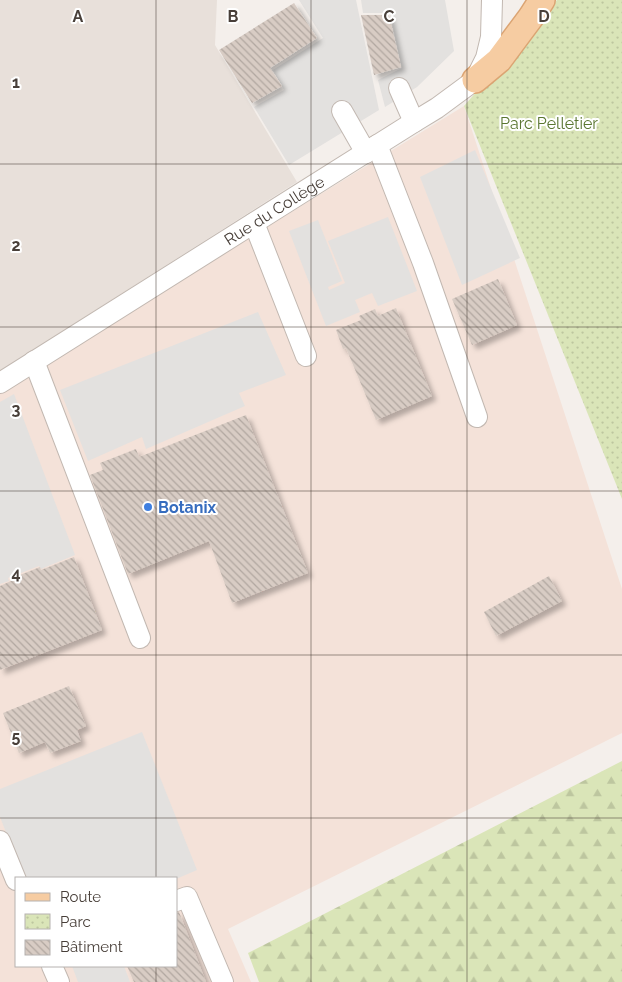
<svg xmlns="http://www.w3.org/2000/svg" width="622" height="982" viewBox="0 0 622 982" font-family="Raleway,sans-serif">
	<defs>
		<pattern id="forest-firs" width="22" height="20" patternUnits="userSpaceOnUse" patternTransform="scale(1.25)"><rect width="22" height="20" fill="#dae5b8"/><path d="M5 1l3.5 6h-7zM16 11l3.5 6h-7z" fill="#bdc69f"/></pattern>
		<pattern id="park-dots" width="8" height="8" patternUnits="userSpaceOnUse" patternTransform="scale(1.25)"><rect width="8" height="8" fill="#dae5b8"/><path d="M2 2h.1M6 6h.1" fill="none" stroke="#bdc69f" stroke-width="1.8" stroke-linecap="round"/></pattern>
		<pattern id="building-back-hatch" width="6" height="6" patternUnits="userSpaceOnUse" patternTransform="scale(1.25)"><rect width="6" height="6" fill="#d8ccc4"/><path d="M-1 5l2 2M0 0l6 6M5-1l2 2" fill="none" stroke="#b1a7a0"/></pattern>
		<filter id="shadow"><feDropShadow dx="4.5" dy="4.5" stdDeviation="2.5" flood-color="#0004"/></filter>
	</defs>
	<rect width="100%" height="100%" fill="#f4efeb"/>
	<path fill="#e8e0da" d="M 0,0 L 217,0 L 215,45 L 297,182 L 0,371 Z"/>
	<path fill="#f4e2d9" fill-rule="evenodd" d="M 464,106 L 622,589 L 622,733 L 228,929 L 251,982 L 0,982 L 0,391 ZM 16,878 L 176,878 L 176,966 L 16,966 Z"/>
	<path fill="url(#forest-firs)" d="M 622,761 L 622,982 L 259,982 L 248,953 Z"/>
	<path fill="url(#park-dots)" d="M 557,0 L 622,0 L 622,499 L 464,106 Z"/>
	<g fill="#e3e1df">
		<path d="M 299,0 L 356,0 L 379,110 L 289,165 L 254,107 L 284,90 L 273,70 L 323,38 Z"/>
		<path d="M 361,0 L 445,0 L 454,51 L 417,87 L 385,107 L 378,80 L 402,68 L 390,13 L 363,13 Z"/>
		<path d="M 475,150 L 520,258 L 462,285 L 420,177 Z"/>
		<path d="M 388,217 L 417,291 L 378,306 L 372,293 L 355,300 L 360,312 L 326,326 L 289,231 L 318,220 L 342,281 L 328,287 L 329,290 L 345,283 L 328,241 Z"/>
		<path d="M 258,312 L 286,375 L 239,393 L 245,406 L 146,449 L 142,437 L 88,461 L 60,390 Z"/>
		<path d="M 14,394 L 75,555 L 41,569 L 39,566 L 8,578 L 9,581 L 0,584 L 0,402 Z"/>
		<path d="M 142,732 L 197,870 L 176,879 L 24,878 L 0,817 L 0,789 Z"/>
		<path d="M 72,966 L 124,966 L 130,982 L 78,982 Z"/>
	</g>
	<g fill="url(#building-back-hatch)" filter="url(#shadow)">
		<path d="M 294,3 L 317,38 L 270,68 L 282,86 L 252,103 L 219,50 Z"/>
		<path d="M 361,15 L 389,15 L 401,67 L 374,75 Z"/>
		<path d="M 498,279 L 517,325 L 472,345 L 452,299 Z"/>
		<path d="M 396,308 L 432,396 L 376,420 L 346,348 L 343,349 L 336,330 L 361,320 L 359,316 L 375,309 L 378,316 Z"/>
		<path d="M 246,415 L 308,573 L 232,603 L 209,541 L 128,574 L 90,475 L 103,470 L 100,463 L 136,449 L 139,457 Z"/>
		<path d="M 74,557 L 102,630 L 0,670 L 0,586 L 11,581 L 10,579 L 40,567 L 41,570 Z"/>
		<path d="M 549,576 L 562,601 L 496,636 L 484,612 Z"/>
		<path d="M 69,686 L 86,726 L 77,730 L 81,741 L 50,753 L 45,742 L 19,753 L 3,713 Z"/>
		<path d="M 179,912 L 206,982 L 134,982 L 127,966 L 176,966 L 176,913 Z"/>
	</g>
	<g fill="none" stroke-linecap="round" stroke-linejoin="round">
		<defs>
			<g id="minor">
				<path d="M 399,88 L 414,122"/>
				<path d="M 342,111 L 366,153"/>
				<path d="M 377,145 L 423,263 L 477,417"/>
				<path d="M 254,223 L 306,356"/>
				<path d="M 34,361 L 140,638"/>
				<path id="s1" d="M 0,383 L 414,122 L 437,108 L 475,80 L 486,58 L 491,37 L 492,0"/>
				<path d="M 0,841 L 16,880"/>
				<path d="M 176,901 L 187,897 L 223,982"/>
				<path d="M 52,966 L 59,982"/>
			</g>
			<path id="major" d="M 475,80 L 499,60 L 531,17 L 542,0"/>
		</defs>
		<use href="#minor" stroke="#c2b8b1" stroke-width="22"/>
		<use href="#major" stroke="#dba473" stroke-width="28"/>
		<use href="#minor" stroke="#fff" stroke-width="20"/>
		<use href="#major" stroke="#f6cca2" stroke-width="25"/>
	</g>
	<path fill="none" stroke="#483f39" stroke-width="1" stroke-opacity="0.55" d="M 156,0 L 156,878M 311,0 L 311,982M 467,0 L 467,982M 0,164 L 622,164M 0,327 L 622,327M 0,491 L 622,491M 0,655 L 622,655M 0,818 L 622,818M 156,966 L 156,982"/>
	<circle fill="#3f7fe0" stroke="#fff" stroke-width="2" cx="148" cy="507" r="5"/>
	<g text-anchor="middle" dominant-baseline="central" stroke-width="4" stroke-linejoin="round" paint-order="stroke">
		<g font-size="16" fill="#5a7631" stroke="#fff">
			<text x="549" y="123">Parc Pelletier</text>
		</g>
		<g font-size="16" fill="#483f39" stroke="#fff">
			<text stroke="none"><textPath href="#s1" startOffset="324">Rue du Collège</textPath></text>
		</g>
		<g font-size="16" font-weight="bold" fill="#366cbe" stroke="#fff" text-anchor="start">
			<text x="158" y="507">Botanix</text>
		</g>
	</g>
	<g font-size="16" text-anchor="middle" font-weight="bold" fill="#483f39" stroke="#fff" stroke-width="4" stroke-linejoin="round" paint-order="stroke">
		<text x="78" y="22">A</text>
		<text x="233" y="22">B</text>
		<text x="389" y="22">C</text>
		<text x="544" y="22">D</text>
		<text x="16" y="88">1</text>
		<text x="16" y="251">2</text>
		<text x="16" y="415">3</text>
		<text x="16" y="579">4</text>
		<text x="16" y="742">5</text>
	</g>
	<rect x="15" y="877" width="162" height="90" fill="#ffffff" stroke="#b6b2b0"/>
	<rect x="25" y="893" width="25" height="8" fill="#f6cca2" stroke="#b6b2b0"/>
	<text x="60" y="902" font-size="15" fill="#483f39">Route</text>
	<rect x="25" y="914" width="25" height="15" fill="url(#park-dots)" stroke="#b6b2b0"/>
	<text x="60" y="927" font-size="15" fill="#483f39">Parc</text>
	<rect x="25" y="940" width="25" height="15" fill="url(#building-back-hatch)" stroke="#b6b2b0"/>
	<text x="60" y="952" font-size="15" fill="#483f39">Bâtiment</text>
</svg>
